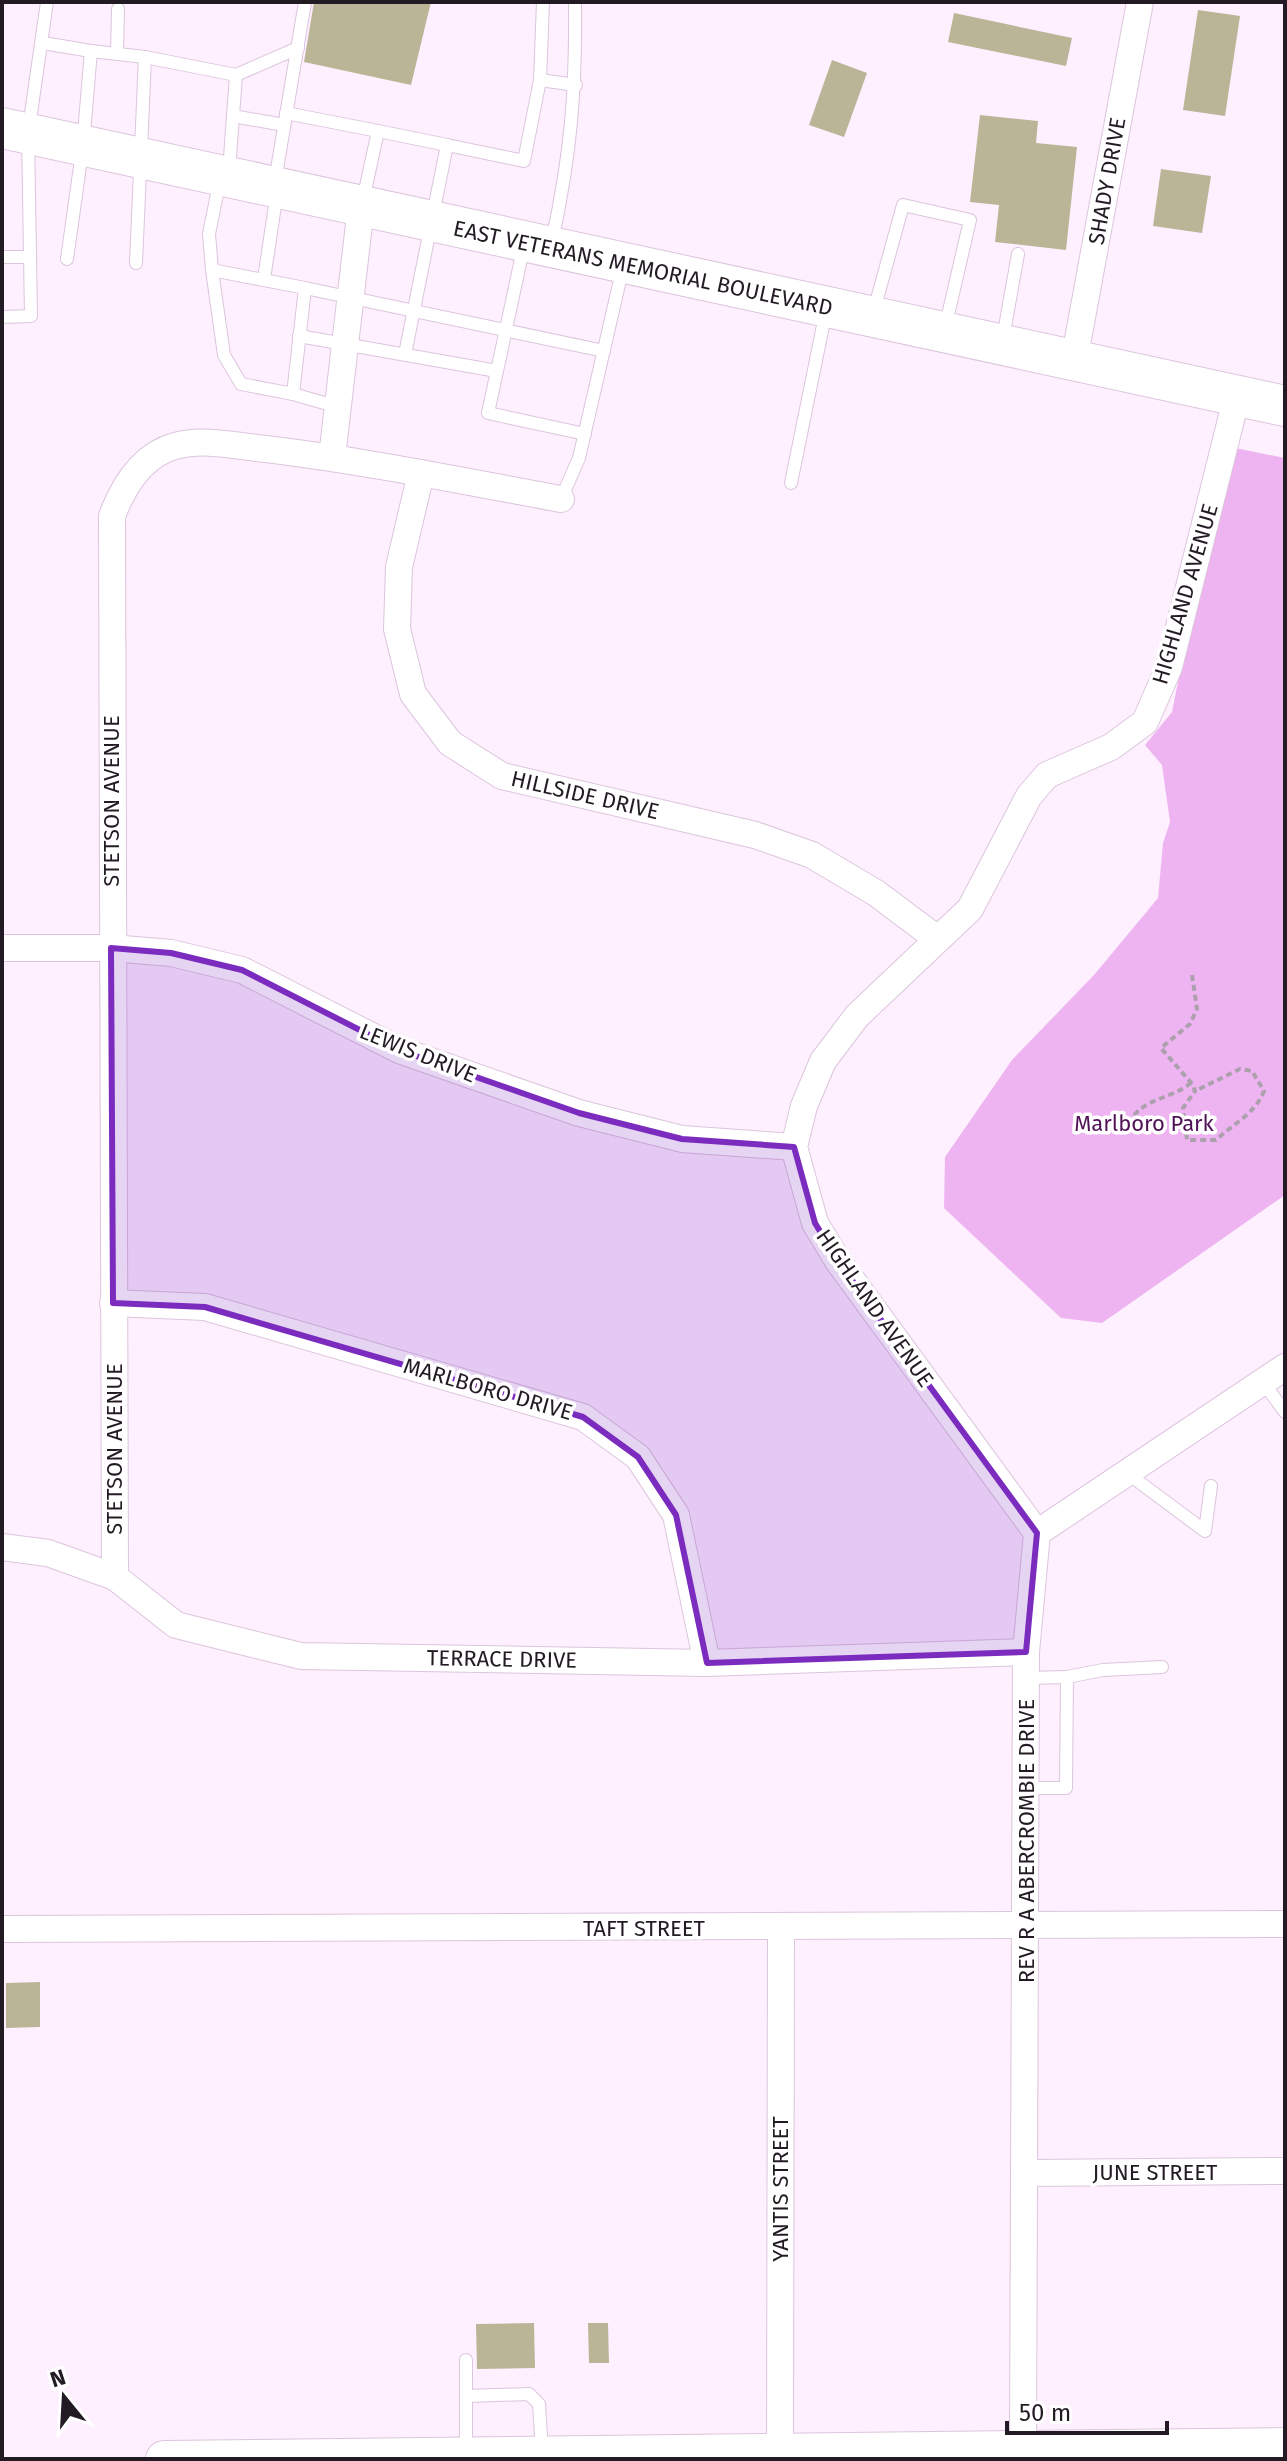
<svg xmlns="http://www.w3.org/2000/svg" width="1287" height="2461" viewBox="0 0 1287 2461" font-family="'Fira Sans',sans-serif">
	<rect width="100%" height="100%" fill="#fef0ff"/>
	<path fill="#eeb4f1" d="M 1225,446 L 1285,458 L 1285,1195 L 1102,1323 L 1061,1318 L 944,1208 L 945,1157 L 1012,1060 L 1094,975 L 1158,898 L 1163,843 L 1170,822 L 1162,765 L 1145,745 L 1172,712 Z"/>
	<g fill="#bbb598">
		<path d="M 314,2 L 431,2 L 411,85 L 304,62 Z"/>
		<path d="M 1198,10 L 1240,16 L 1225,116 L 1183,110 Z"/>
		<path d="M 954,13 L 1072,38 L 1066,66 L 948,42 Z"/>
		<path d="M 832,60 L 867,73 L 844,137 L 809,125 Z"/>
		<path d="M 980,115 L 1038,121 L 1036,143 L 1077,147 L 1066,250 L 995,242 L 999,205 L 970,202 Z"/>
		<path d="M 1161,169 L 1211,176 L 1202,233 L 1153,226 Z"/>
		<path d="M 40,1982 L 40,2027 L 6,2028 L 6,1983 Z"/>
		<path d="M 534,2323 L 535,2368 L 477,2369 L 476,2324 Z"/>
		<path d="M 588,2323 L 608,2323 L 609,2363 L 589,2363 Z"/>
	</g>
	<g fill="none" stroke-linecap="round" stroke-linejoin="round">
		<defs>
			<g id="lane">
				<path d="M 43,43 L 91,51"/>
				<path d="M 117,54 L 118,9"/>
				<path d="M 145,57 L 236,75 L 229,171"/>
				<path d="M 236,75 L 298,48"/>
				<path d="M 540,80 L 543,2"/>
				<path d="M 286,113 L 378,131"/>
				<path d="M 233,116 L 284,125"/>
				<path d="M 447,145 L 524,161 L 540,80 L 576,85"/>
				<path d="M 275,181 L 305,2"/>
				<path d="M 363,200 L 378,131 L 447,145 L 405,354"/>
				<path d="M 552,241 C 571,154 576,91 575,2"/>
				<path d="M 524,245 L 488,413 L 585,434"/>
				<path d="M 2,257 L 30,257"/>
				<path d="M 67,259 L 83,145 L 91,51 L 145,57 L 136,263"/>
				<path d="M 212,270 L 224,355 L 241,384 L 293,394 L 305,288 L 212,270 L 209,234 L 220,179"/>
				<path d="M 264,279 L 277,192"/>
				<path d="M 305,288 L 604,351"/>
				<path d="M 874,310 L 903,205 L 970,220 L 945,328"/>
				<path d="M 2,317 L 31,316 L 28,134 L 47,2"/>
				<path d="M 299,336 L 497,371"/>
				<path d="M 1003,338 L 1018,254"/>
				<path d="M 293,394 L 338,407"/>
				<path d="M 791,483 L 826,311"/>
				<path d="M 561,499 L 579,458 L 623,267"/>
				<path d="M 1263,1382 L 1285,1412"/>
				<path d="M 1127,1473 L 1205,1531 L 1211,1486"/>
				<path d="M 1067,1677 L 1103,1670 L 1162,1667"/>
				<path d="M 1027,1678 L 1067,1677 L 1066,1788 L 1027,1788"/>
				<path d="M 466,2360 L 466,2451"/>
				<path d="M 466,2396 L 529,2394 L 539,2404 L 542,2452"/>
			</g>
			<g id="street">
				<path d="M 1074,361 L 1140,2"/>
				<path d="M 332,457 L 361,207"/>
				<path d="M 421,473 L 399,567 L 397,629 L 413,694 L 450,743 L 502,776 L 755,835 L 812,855 L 876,893 L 936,938"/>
				<path d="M 2,948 L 111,948 L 171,953 L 242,970 L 399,1050 L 579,1113 L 682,1139 L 794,1147"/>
				<path d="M 113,1303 L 205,1307 L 583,1417 L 638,1457 L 676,1515 L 707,1663"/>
				<path d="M 1037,1533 L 838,1261 L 815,1223 L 794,1147 L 804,1106 L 823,1061 L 857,1016 L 970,909 L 1029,796 L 1047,775 L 1111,747 L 1145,722 L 1169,667 L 1237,396"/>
				<path d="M 2,1547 L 48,1553 L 115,1577 L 176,1625 L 301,1656 L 707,1663 L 1026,1652"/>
				<path d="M 115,1577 L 112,516 C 123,487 142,455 175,446 C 204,438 236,446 266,449 C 365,461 463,481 561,499"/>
				<path d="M 2,1929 L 1285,1924"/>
				<path d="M 1025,2173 L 1285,2171"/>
				<path d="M 1023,2448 L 1026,1652 L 1037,1533 L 1285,1367"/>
				<path d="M 780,2451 L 781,1928"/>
			</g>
			<path id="secondary" d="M 164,2459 L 1285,2446"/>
			<path id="primary" d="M 2,128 L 1285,406"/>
		</defs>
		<use href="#lane" stroke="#dcc5dd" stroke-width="14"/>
		<use href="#street" stroke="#dcc5dd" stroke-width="28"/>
		<use href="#secondary" stroke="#dcc5dd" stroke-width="38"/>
		<use href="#primary" stroke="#dcc5dd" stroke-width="42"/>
		<g stroke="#aca0ad" stroke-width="4" stroke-dasharray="6 4" stroke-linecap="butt">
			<path d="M 1192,975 L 1197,1009 L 1190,1024 L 1161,1048 L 1193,1085 L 1195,1091 L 1183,1108 L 1187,1140 L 1216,1140 C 1234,1123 1255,1114 1264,1091 L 1252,1071 L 1240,1069 L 1195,1091"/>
			<path d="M 1134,1115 C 1151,1097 1172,1098 1191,1083"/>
		</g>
		<use href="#lane" stroke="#fff" stroke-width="12"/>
		<use href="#street" stroke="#fff" stroke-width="26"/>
		<use href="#secondary" stroke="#fff" stroke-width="36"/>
		<use href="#primary" stroke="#fff" stroke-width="40"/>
	</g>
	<path fill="#7b2cbf" fill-opacity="0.2" stroke="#7b2cbf" stroke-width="6" stroke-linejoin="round" d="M 111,948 L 171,953 L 242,970 L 399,1050 L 579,1113 L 682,1139 L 794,1147 L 815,1223 L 838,1261 L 1037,1533 L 1026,1652 L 707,1663 L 676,1515 L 638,1457 L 583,1417 L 205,1307 L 113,1303 Z"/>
	<g text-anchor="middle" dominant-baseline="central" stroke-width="7" stroke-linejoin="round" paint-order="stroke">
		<g font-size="22" fill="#231b24" stroke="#fff">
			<text transform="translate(1107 181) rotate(-80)">SHADY DRIVE</text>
			<text transform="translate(643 268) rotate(12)">EAST VETERANS MEMORIAL BOULEVARD</text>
			<text transform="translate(1185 594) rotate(-74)">HIGHLAND AVENUE</text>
			<text transform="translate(585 795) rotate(13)">HILLSIDE DRIVE</text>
			<text transform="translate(111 801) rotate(-90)">STETSON AVENUE</text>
			<text transform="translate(418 1053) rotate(22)">LEWIS DRIVE</text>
			<text transform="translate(875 1308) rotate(55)">HIGHLAND AVENUE</text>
			<text transform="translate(488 1389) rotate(16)">MARLBORO DRIVE</text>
			<text transform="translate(114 1449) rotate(-90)">STETSON AVENUE</text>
			<text transform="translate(502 1659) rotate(1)">TERRACE DRIVE</text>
			<text transform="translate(1026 1841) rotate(-90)">REV R A ABERCROMBIE DRIVE</text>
			<text x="644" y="1928">TAFT STREET</text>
			<text x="1155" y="2172">JUNE STREET</text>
			<text transform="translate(780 2189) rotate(-90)">YANTIS STREET</text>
		</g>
		<g font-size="22" fill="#501156" stroke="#fff">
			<text x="1144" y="1123">Marlboro Park</text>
		</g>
	</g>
	<rect width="1287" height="2461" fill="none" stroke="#231b24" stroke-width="8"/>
	<g transform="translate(64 2397) rotate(342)" stroke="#ffffff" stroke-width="6" paint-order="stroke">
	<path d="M0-6L14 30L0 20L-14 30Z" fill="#231b24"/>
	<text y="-12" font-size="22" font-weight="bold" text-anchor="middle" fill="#231b24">N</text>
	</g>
	<path d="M1007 2421v12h160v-12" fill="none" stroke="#231b24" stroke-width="4"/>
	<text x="1019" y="2421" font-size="24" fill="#231b24" stroke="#ffffff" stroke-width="6" paint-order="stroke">50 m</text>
</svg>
